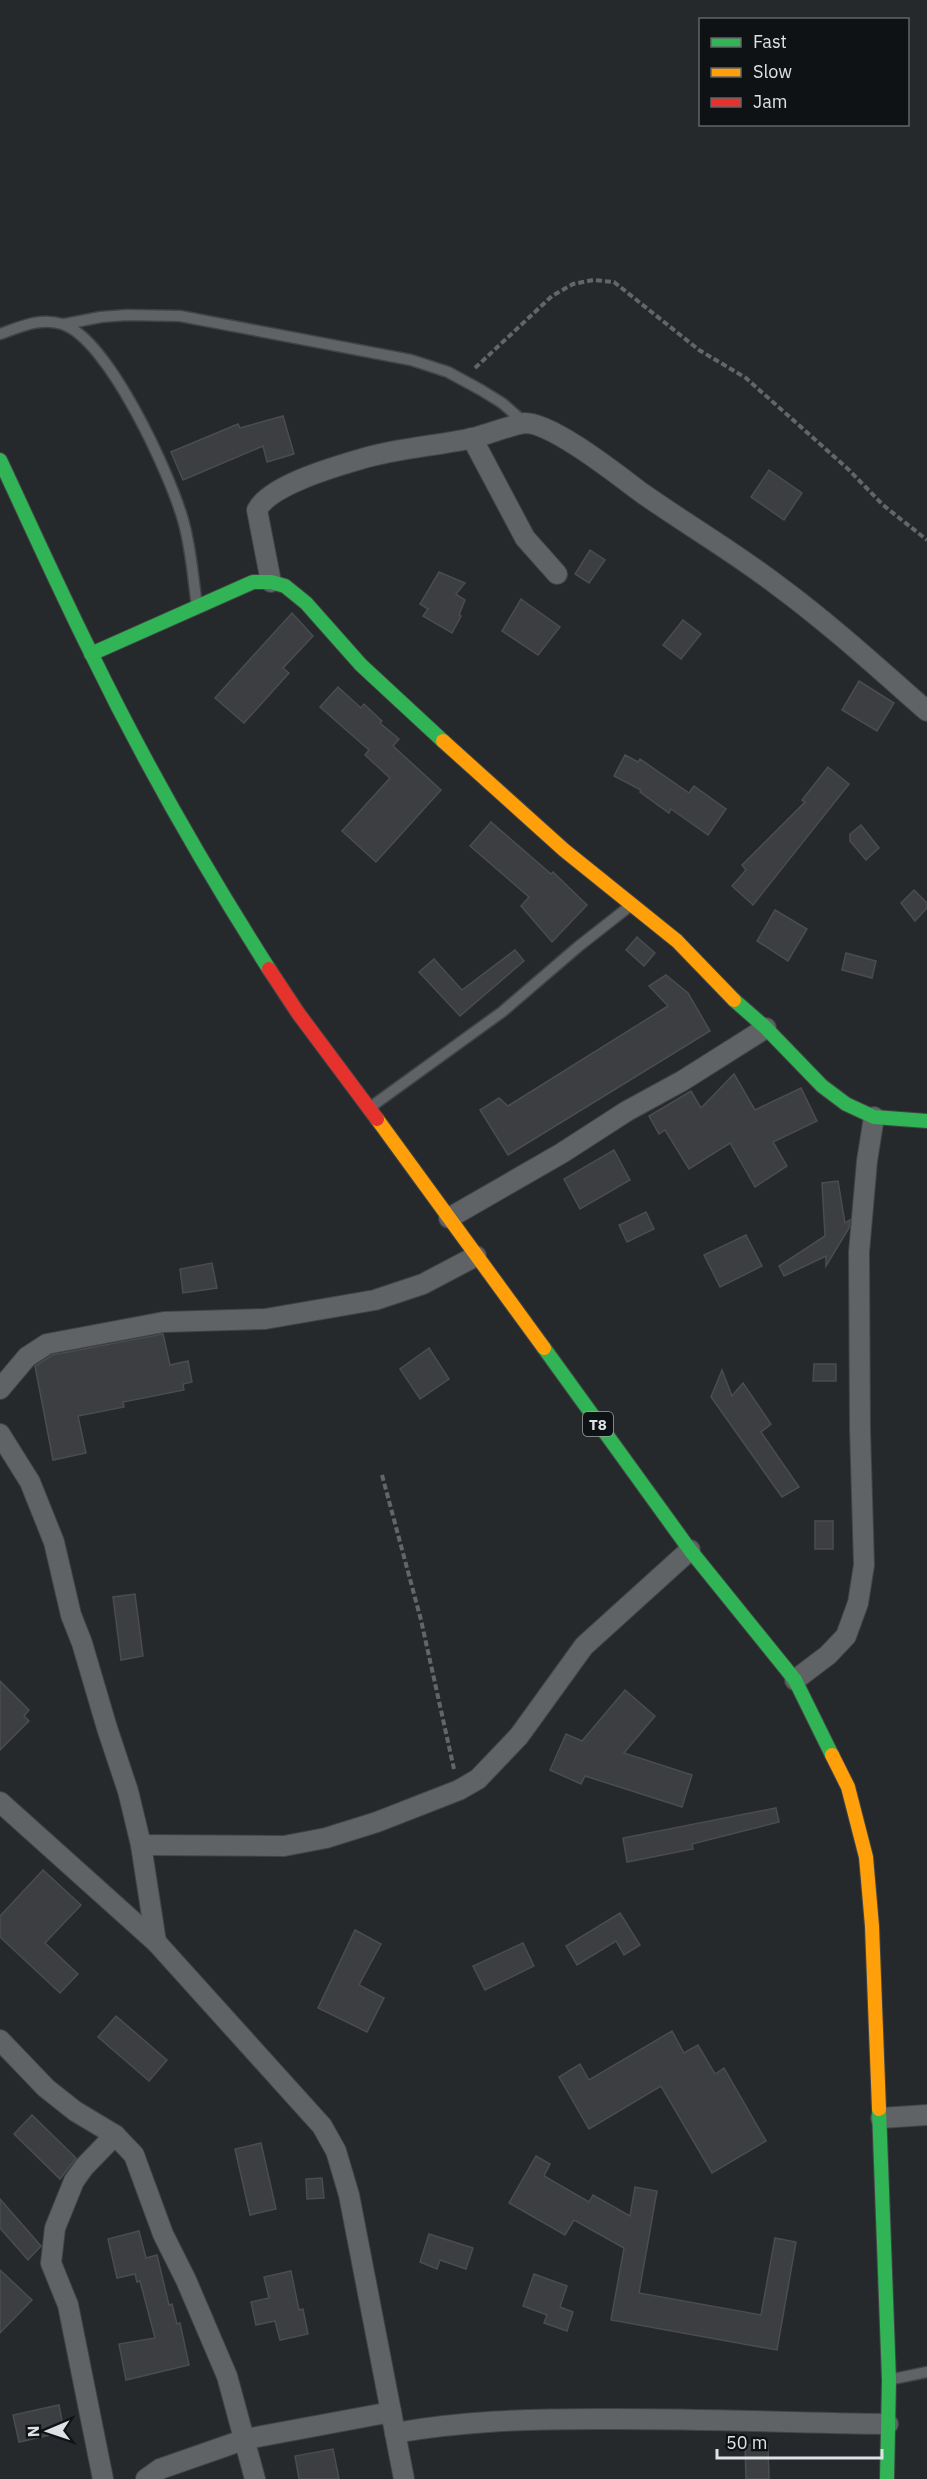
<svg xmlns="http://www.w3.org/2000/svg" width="927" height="2479" viewBox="0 0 927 2479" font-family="'IBM Plex Sans',sans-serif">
	<rect width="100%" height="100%" fill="#26292c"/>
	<g fill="#3c3e41" stroke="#4a4d4f" stroke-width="1.5">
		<path d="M 283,416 L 294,454 L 267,462 L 263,446 L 183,480 L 171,452 L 238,424 L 240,428 Z"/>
		<path d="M 769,470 L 802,493 L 784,520 L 751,497 Z"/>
		<path d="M 590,550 L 605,560 L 589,583 L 575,574 Z"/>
		<path d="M 439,572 L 465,583 L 456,594 L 465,600 L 459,615 L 461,616 L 452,633 L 423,616 L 428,609 L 420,604 Z"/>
		<path d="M 521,599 L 560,627 L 538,655 L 502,631 Z"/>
		<path d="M 292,613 L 313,636 L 283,668 L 289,673 L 244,723 L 215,698 Z"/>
		<path d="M 683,620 L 701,634 L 681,659 L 663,645 Z"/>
		<path d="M 859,681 L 894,703 L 877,731 L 842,710 Z"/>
		<path d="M 338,687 L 361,708 L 364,704 L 382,721 L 380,723 L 399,739 L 393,746 L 441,790 L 376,862 L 342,831 L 390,778 L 365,755 L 369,750 L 320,707 Z"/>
		<path d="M 625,755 L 638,762 L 640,759 L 689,793 L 694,786 L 726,809 L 708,835 L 671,809 L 669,813 L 640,792 L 641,790 L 614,776 Z"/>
		<path d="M 828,767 L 849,784 L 753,905 L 732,886 L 746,870 L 742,865 L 805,802 L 802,800 Z"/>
		<path d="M 491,822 L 551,874 L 553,872 L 587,905 L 552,942 L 521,906 L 529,897 L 470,846 Z"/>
		<path d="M 861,825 L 879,848 L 866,860 L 850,841 L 850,834 Z"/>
		<path d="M 914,890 L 927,903 L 927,908 L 915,921 L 901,903 Z"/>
		<path d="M 775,910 L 807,929 L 788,961 L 757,941 Z"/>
		<path d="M 637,937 L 655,953 L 644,966 L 626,950 Z"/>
		<path d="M 515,950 L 524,961 L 460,1016 L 419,972 L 434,959 L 462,990 Z"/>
		<path d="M 846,953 L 876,961 L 872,978 L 842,970 Z"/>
		<path d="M 666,975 L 688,993 L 710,1031 L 508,1155 L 480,1110 L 499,1098 L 508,1106 L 668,1006 L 649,986 Z"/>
		<path d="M 734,1074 L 755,1110 L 801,1088 L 817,1121 L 773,1142 L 787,1166 L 755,1187 L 730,1143 L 689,1169 L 665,1130 L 659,1134 L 649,1116 L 691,1091 L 701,1108 Z"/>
		<path d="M 614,1150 L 630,1180 L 580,1209 L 564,1179 Z"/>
		<path d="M 838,1181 L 845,1223 L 850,1220 L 849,1228 L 826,1266 L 826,1256 L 784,1276 L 779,1266 L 825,1236 L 822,1183 Z"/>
		<path d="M 646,1212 L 654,1229 L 627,1242 L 619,1225 Z"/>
		<path d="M 746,1235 L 762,1266 L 720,1287 L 704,1255 Z"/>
		<path d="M 212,1263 L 217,1288 L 183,1293 L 180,1269 Z"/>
		<path d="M 163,1334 L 170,1365 L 188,1361 L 192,1382 L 183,1384 L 184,1390 L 123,1402 L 124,1407 L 78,1416 L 86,1453 L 53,1460 L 35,1366 L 52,1355 Z"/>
		<path d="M 429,1348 L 449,1379 L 420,1399 L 400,1369 Z"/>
		<path d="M 814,1364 L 836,1364 L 836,1381 L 813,1381 Z"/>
		<path d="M 722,1370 L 732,1396 L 743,1383 L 771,1424 L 761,1432 L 799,1487 L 782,1497 L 711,1397 Z"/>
		<rect x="815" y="1521" width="18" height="28"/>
		<path d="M 135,1594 L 143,1656 L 121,1660 L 113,1597 Z"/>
		<path d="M 0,1681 L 29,1710 L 24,1716 L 29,1721 L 0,1750 Z"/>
		<path d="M 625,1690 L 655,1716 L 624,1753 L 692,1775 L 682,1807 L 585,1776 L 581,1784 L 550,1770 L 566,1734 L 582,1741 Z"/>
		<path d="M 776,1808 L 779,1822 L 692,1844 L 693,1849 L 627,1862 L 623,1838 Z"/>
		<path d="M 43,1870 L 81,1905 L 45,1943 L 78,1974 L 60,1993 L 0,1937 L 0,1916 Z"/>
		<path d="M 620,1913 L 640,1945 L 624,1955 L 616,1941 L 577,1965 L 566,1946 Z"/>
		<path d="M 355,1930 L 381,1944 L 359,1985 L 384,1998 L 367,2032 L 318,2008 Z"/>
		<path d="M 523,1943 L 534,1966 L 485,1990 L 473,1966 Z"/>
		<path d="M 116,2016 L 167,2060 L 149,2081 L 98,2037 Z"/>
		<path d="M 672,2031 L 684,2053 L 698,2045 L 715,2074 L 724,2068 L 766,2141 L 712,2173 L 661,2086 L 589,2129 L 559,2077 L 580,2064 L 589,2080 Z"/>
		<path d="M 32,2115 L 76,2158 L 60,2179 L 14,2134 Z"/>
		<path d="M 261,2143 L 276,2209 L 250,2215 L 235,2149 Z"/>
		<path d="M 536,2156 L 550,2164 L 544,2176 L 589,2202 L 593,2195 L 630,2216 L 635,2187 L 657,2191 L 639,2293 L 761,2315 L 775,2238 L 796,2242 L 777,2350 L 611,2320 L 624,2248 L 574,2220 L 565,2235 L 509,2203 Z"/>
		<path d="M 322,2178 L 324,2198 L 307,2199 L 306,2179 Z"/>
		<path d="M 0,2199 L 41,2246 L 28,2260 L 0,2228 Z"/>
		<path d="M 139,2231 L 146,2258 L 157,2255 L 169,2305 L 172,2304 L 177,2324 L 180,2323 L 189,2365 L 126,2380 L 119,2344 L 155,2338 L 140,2281 L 137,2282 L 135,2274 L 117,2278 L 108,2239 Z"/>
		<path d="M 429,2234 L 473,2248 L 466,2269 L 440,2260 L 437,2269 L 420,2262 Z"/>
		<path d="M 0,2270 L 32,2300 L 0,2333 Z"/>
		<path d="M 291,2271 L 299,2310 L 303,2309 L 308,2334 L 280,2340 L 275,2321 L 256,2325 L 251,2302 L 269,2298 L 264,2277 Z"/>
		<path d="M 534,2274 L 567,2286 L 560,2307 L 573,2312 L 567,2331 L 544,2323 L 547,2315 L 523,2306 Z"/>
		<path d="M 59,2405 L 64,2432 L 19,2442 L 13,2415 Z"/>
		<path d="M 768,2444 L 769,2479 L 746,2479 L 745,2445 Z"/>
		<path d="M 333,2449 L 339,2479 L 299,2479 L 295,2456 Z"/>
	</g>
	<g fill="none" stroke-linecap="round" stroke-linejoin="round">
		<defs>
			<g id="lane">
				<path d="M 65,324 L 101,317 L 127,315 L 180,316 L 411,360 L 448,372 L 481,390 L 502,403 L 525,423"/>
				<path d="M 0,334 C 20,327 40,317 62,324 C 108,338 170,474 183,520 C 191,547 193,578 197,606"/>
				<path d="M 372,1106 L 502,1012 L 579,946 L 630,906"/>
				<path d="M 893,2379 L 927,2372"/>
			</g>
			<g id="street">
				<path d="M 472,438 L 525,538 L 557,574"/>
				<path d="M 271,582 L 257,510 C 270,485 334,467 361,459 C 398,448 436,446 473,438 C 486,435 514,424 525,423 C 553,423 619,476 642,493 C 686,524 734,552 777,585 C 830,624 878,668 927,711"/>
				<path d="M 449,1218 L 562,1153 L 627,1111 L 682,1081 L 766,1028"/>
				<path d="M 0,1389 L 27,1357 L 47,1344 L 164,1322 L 265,1319 L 375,1300 L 423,1284 L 476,1256"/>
				<path d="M 0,1434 L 30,1482 L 54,1542 L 71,1615 L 82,1643 L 107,1728 L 128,1791 L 141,1845 L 156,1942"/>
				<path d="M 795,1680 L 828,1655 L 846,1636 L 858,1603 L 864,1565 L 860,1429 L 859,1252 L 867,1161 L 874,1117"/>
				<path d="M 0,1802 L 156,1942 L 322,2126 L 336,2151 L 349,2195 L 404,2479"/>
				<path d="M 141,1845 L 284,1846 L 326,1838 L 377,1822 L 459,1790 L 478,1779 L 519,1736 L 584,1646 L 690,1550"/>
				<path d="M 0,2040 L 46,2088 L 75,2111 L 115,2135 L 134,2155 L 163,2234 L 186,2280 L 227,2376 L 255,2479"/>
				<path d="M 881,2118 L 927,2115"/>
				<path d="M 395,2433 C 462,2421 528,2419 595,2419 C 693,2418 790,2423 888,2424"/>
				<path d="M 103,2479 L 68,2305 L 51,2263 L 55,2228 L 74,2181 L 84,2167 L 115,2135"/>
				<path d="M 146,2479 L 160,2469 L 246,2439 L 391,2412"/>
			</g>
			<g id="fast">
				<path d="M 0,460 C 30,524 59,589 91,653 C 144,762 204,867 269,969"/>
				<path d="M 91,654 L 253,582 L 271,582 L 285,586 L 306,603 L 361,665 L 443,741"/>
				<path d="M 734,1000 L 766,1028 L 822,1086 L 846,1104 L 874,1117 L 927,1121"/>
				<path d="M 544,1348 L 690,1550 L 795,1680 L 832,1755"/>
				<path d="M 879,2109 L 889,2380 L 887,2479"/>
			</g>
			<g id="slow">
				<path d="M 443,741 L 564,850 L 677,941 L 734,1000"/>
				<path d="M 377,1119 L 544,1348"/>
				<path d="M 832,1755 L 848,1787 L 866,1857 L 872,1926 L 879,2109"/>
			</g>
			<path id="jam" d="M 269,969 L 298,1013 L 377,1119"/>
		</defs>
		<use href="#lane" stroke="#414446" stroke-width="13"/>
		<use href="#street" stroke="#414446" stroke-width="22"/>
		<use href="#fast" stroke="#414446" stroke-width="16"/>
		<use href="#slow" stroke="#414446" stroke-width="16"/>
		<use href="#jam" stroke="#414446" stroke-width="16"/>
		<g stroke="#636668" stroke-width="4" stroke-dasharray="6 3" stroke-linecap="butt">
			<path d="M 475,368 L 552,296 L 573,284 L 593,280 L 614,282 L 699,350 L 746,378 L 849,470 L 883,505 L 927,540"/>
			<path d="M 382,1475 L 421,1620 L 454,1769"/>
		</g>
		<use href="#lane" stroke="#606365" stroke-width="10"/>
		<use href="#street" stroke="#606365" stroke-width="20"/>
		<use href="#fast" stroke="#30b455" stroke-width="14"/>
		<use href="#slow" stroke="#ff9f0a" stroke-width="14"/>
		<use href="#jam" stroke="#e5322d" stroke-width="14"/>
	</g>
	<g text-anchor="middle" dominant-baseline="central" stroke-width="6" stroke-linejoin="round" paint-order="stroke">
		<rect fill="#0f1214" stroke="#a0a4a7" stroke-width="1.5" x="583" y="1412" width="30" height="24" rx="4.5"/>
		<g font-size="15" font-weight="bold" fill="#dee2e6">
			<text x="598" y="1424">T8</text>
		</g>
	</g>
	<rect x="699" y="18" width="210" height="108" fill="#0f1214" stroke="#626568" stroke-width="1.5"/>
	<rect x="711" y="38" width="30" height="9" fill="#30b455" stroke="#626568" stroke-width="1.5"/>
	<text x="753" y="48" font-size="18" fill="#dee2e6">Fast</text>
	<rect x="711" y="68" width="30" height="9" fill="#ff9f0a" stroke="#626568" stroke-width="1.5"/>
	<text x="753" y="78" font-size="18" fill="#dee2e6">Slow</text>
	<rect x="711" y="98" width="30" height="9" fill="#e5322d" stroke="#626568" stroke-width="1.5"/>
	<text x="753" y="108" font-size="18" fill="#dee2e6">Jam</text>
	<g transform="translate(48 2431) rotate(268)" stroke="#0f1214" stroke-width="4.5" paint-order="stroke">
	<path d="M0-4.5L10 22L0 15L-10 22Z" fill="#dee2e6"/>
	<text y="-9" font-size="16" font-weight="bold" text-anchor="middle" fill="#dee2e6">N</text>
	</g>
	<path d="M717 2449v9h165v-9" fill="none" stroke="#dee2e6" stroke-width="3"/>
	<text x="726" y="2449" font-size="18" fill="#dee2e6" stroke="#0f1214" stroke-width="4.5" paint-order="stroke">50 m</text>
</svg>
